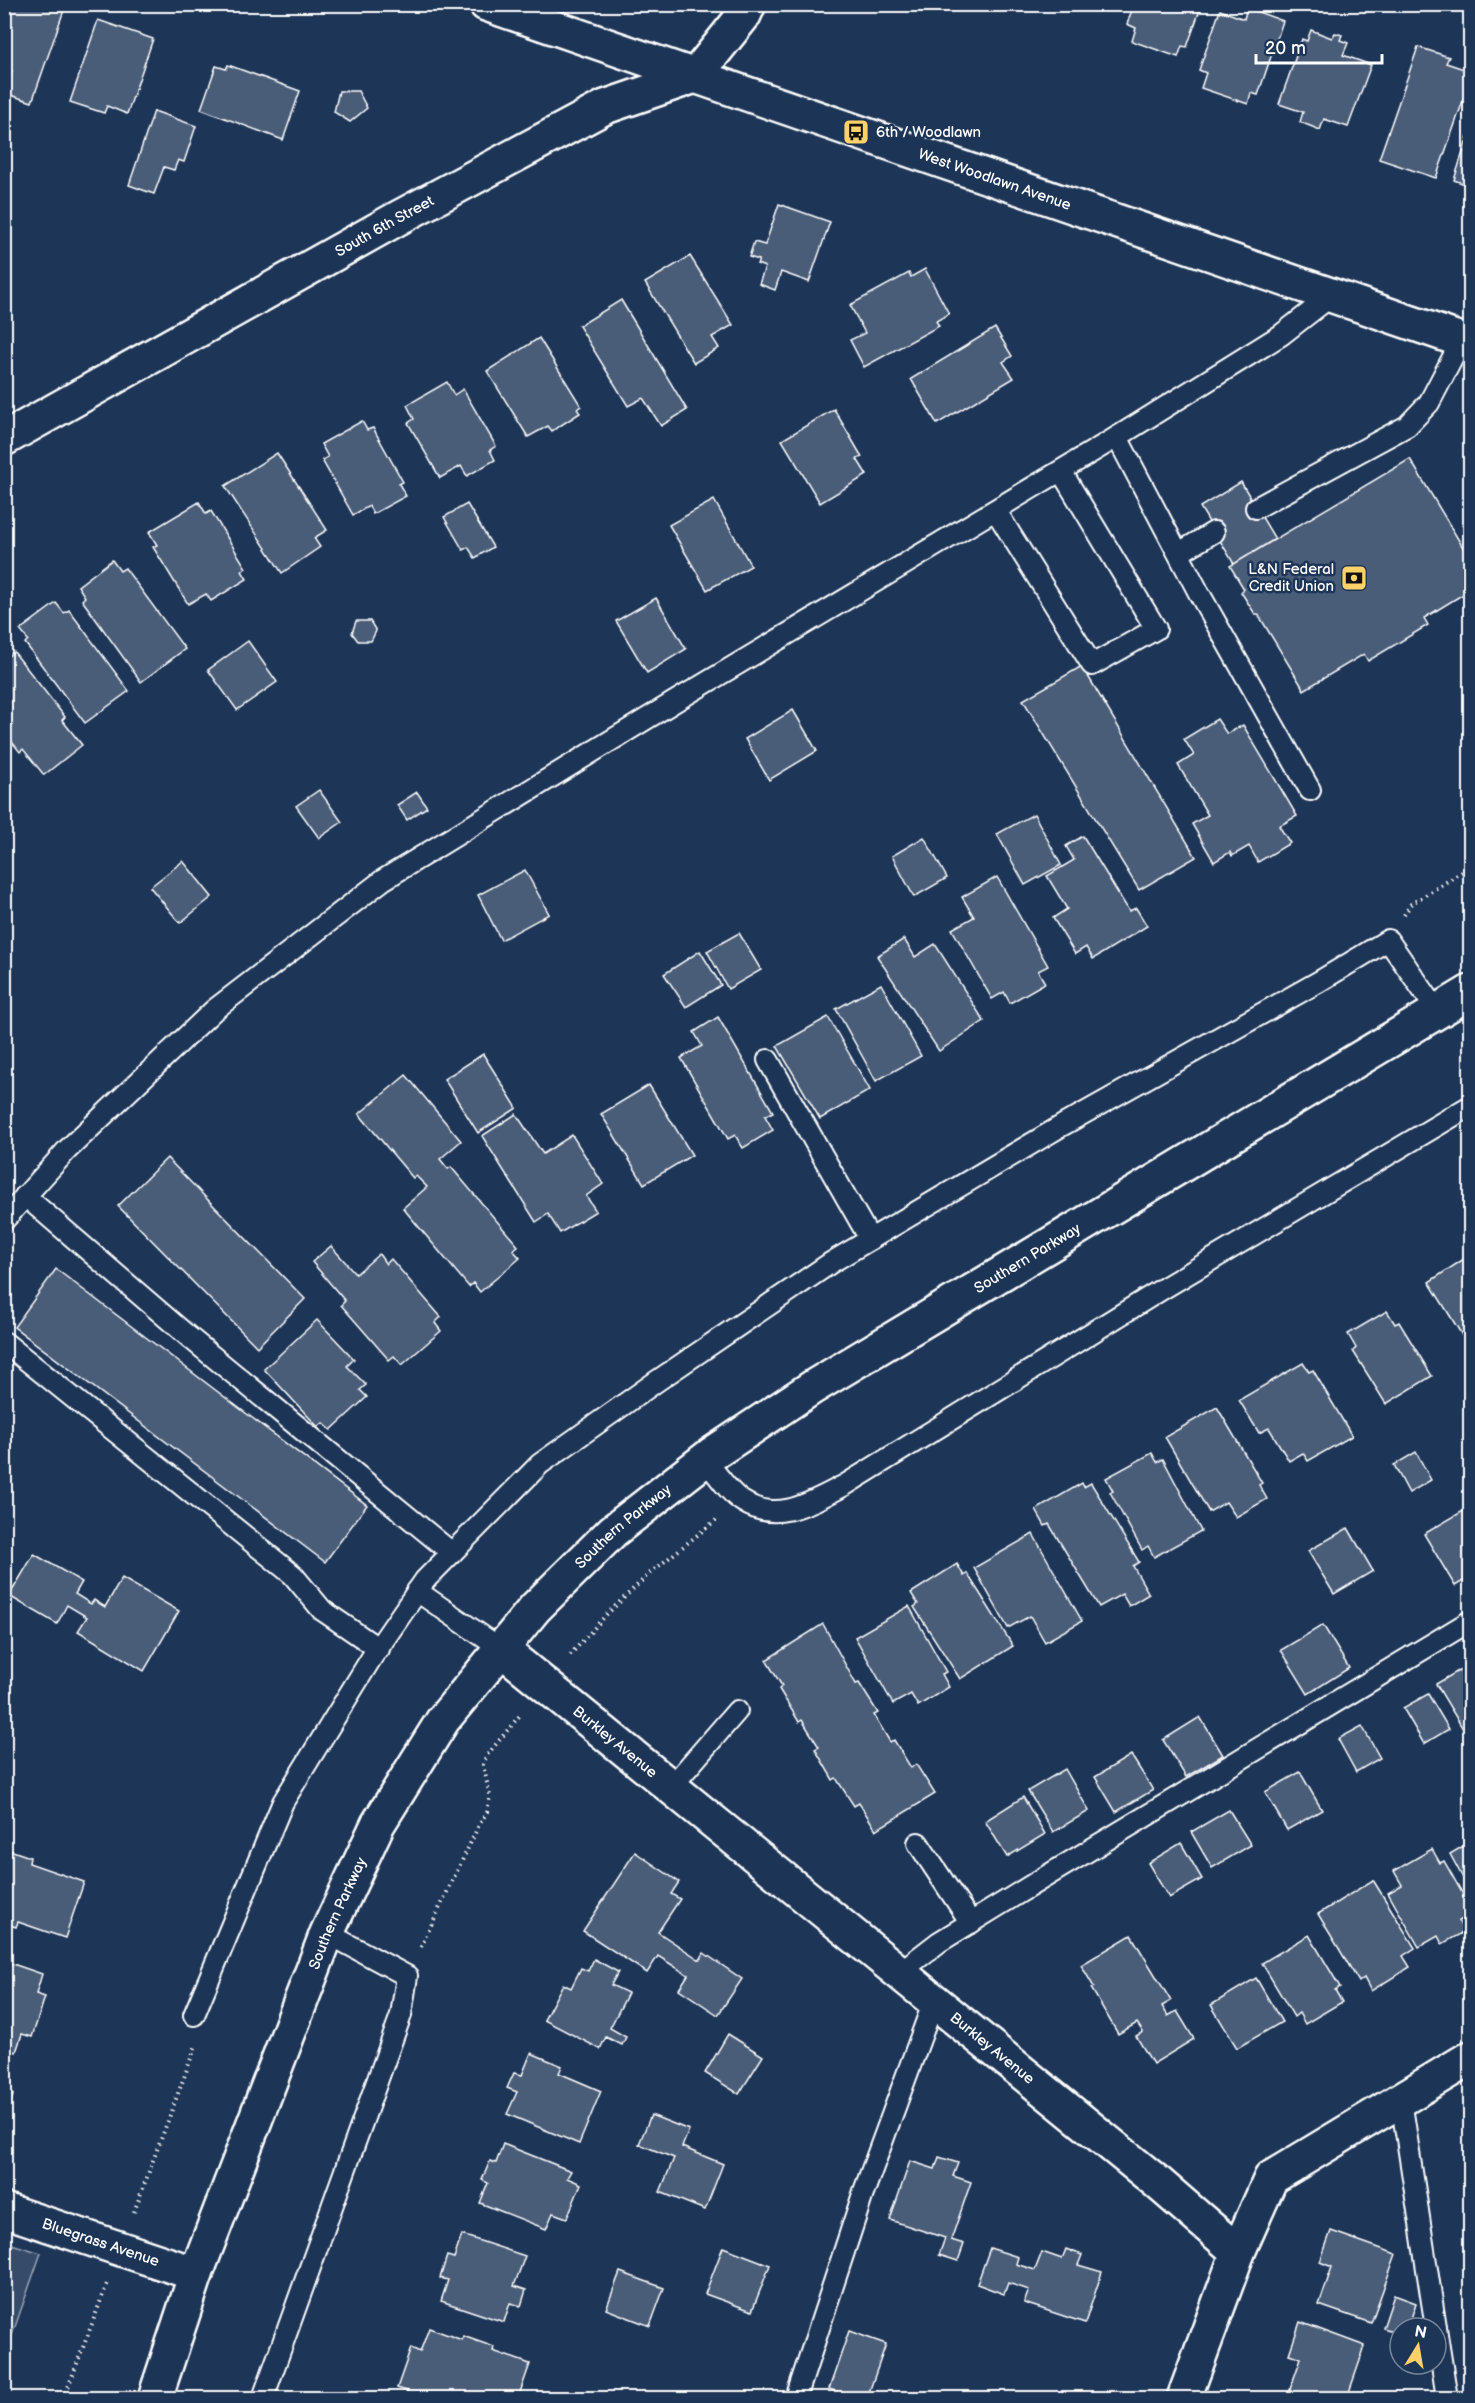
<svg xmlns="http://www.w3.org/2000/svg" width="1475" height="2403" viewBox="0 0 1475 2403" font-family="'Balsamiq Sans',sans-serif">
	<rect width="100%" height="100%" fill="#1d3557"/>
	<filter id="ink" filterUnits="userSpaceOnUse"><feTurbulence type="fractalNoise" baseFrequency=".0167" numOctaves="2"/><feDisplacementMap in="SourceGraphic" scale="12" xChannelSelector="R" yChannelSelector="G"/><feConvolveMatrix kernelMatrix="1 2 1 2 8 2 1 2 1" color-interpolation-filters="sRGB"/></filter>
	<g filter="url(#ink)">
		<path fill="#364b69" stroke="#9aa5b4" stroke-width="1.5" d="M 5,2242 L 41,2253 L 5,2355 L 4,2242 Z"/>
		<g fill="#4a5d79" stroke="#fff" stroke-width="1.5">
			<path d="M 4,4 L 48,4 L 64,10 L 32,102 L 4,93 L 12,71 L 4,68 Z"/>
			<path d="M 1134,4 L 1202,4 L 1187,47 L 1182,46 L 1178,57 L 1132,41 L 1136,28 L 1127,24 Z"/>
			<path d="M 1247,8 L 1283,21 L 1258,95 L 1251,93 L 1248,104 L 1201,88 L 1206,73 L 1199,70 L 1220,10 L 1244,19 Z"/>
			<path d="M 98,20 L 153,39 L 127,114 L 107,106 L 104,113 L 70,102 Z"/>
			<path d="M 1311,30 L 1332,38 L 1335,33 L 1342,35 L 1340,40 L 1348,43 L 1343,55 L 1371,65 L 1348,127 L 1324,119 L 1320,130 L 1300,122 L 1303,112 L 1279,104 L 1302,39 L 1307,41 Z"/>
			<path d="M 1418,47 L 1449,57 L 1446,63 L 1470,71 L 1470,81 L 1436,178 L 1379,159 Z"/>
			<path d="M 228,65 L 300,91 L 283,140 L 201,109 L 216,66 L 226,69 Z"/>
			<path d="M 339,91 L 358,91 L 367,108 L 350,122 L 334,112 Z"/>
			<path d="M 154,111 L 196,126 L 184,162 L 178,160 L 174,170 L 164,167 L 154,194 L 129,185 Z"/>
			<path d="M 1470,130 L 1470,186 L 1454,180 Z"/>
			<path d="M 779,204 L 830,222 L 809,282 L 781,272 L 775,290 L 759,284 L 765,267 L 757,264 L 759,260 L 749,257 L 754,242 L 765,245 Z"/>
			<path d="M 690,256 L 733,325 L 712,337 L 719,348 L 694,363 L 645,283 Z"/>
			<path d="M 925,269 L 949,314 L 936,321 L 939,326 L 864,367 L 850,340 L 865,333 L 850,305 L 909,273 L 911,277 Z"/>
			<path d="M 621,300 L 687,410 L 661,426 L 643,398 L 628,406 L 579,326 Z"/>
			<path d="M 995,328 L 1012,356 L 1003,362 L 1014,378 L 937,424 L 911,379 Z"/>
			<path d="M 539,338 L 581,406 L 577,409 L 580,413 L 552,431 L 548,426 L 528,437 L 487,371 Z"/>
			<path d="M 447,382 L 454,395 L 463,389 L 496,446 L 490,450 L 495,460 L 467,476 L 461,466 L 440,478 L 408,423 L 414,419 L 407,405 Z"/>
			<path d="M 834,409 L 862,457 L 857,459 L 867,475 L 820,503 L 782,440 Z"/>
			<path d="M 362,421 L 367,430 L 373,428 L 403,482 L 399,484 L 406,496 L 373,514 L 369,506 L 353,515 L 322,460 L 328,457 L 321,444 Z"/>
			<path d="M 277,453 L 327,530 L 314,538 L 320,547 L 282,573 L 225,486 Z"/>
			<path d="M 1410,459 L 1470,559 L 1470,590 L 1424,618 L 1428,625 L 1368,661 L 1364,654 L 1304,690 L 1258,614 L 1255,614 L 1241,592 L 1244,589 L 1230,566 Z"/>
			<path d="M 1241,482 L 1275,539 L 1234,564 L 1200,507 Z"/>
			<path d="M 714,500 L 751,566 L 707,590 L 669,525 Z"/>
			<path d="M 199,502 L 206,514 L 211,511 L 246,568 L 242,571 L 247,579 L 211,601 L 206,594 L 188,604 L 153,547 L 157,545 L 149,532 Z"/>
			<path d="M 467,504 L 493,547 L 475,558 L 468,547 L 463,550 L 444,517 Z"/>
			<path d="M 112,560 L 120,571 L 125,568 L 185,649 L 141,682 L 82,600 L 85,597 L 78,586 Z"/>
			<path d="M 656,598 L 686,649 L 647,673 L 616,621 Z"/>
			<path d="M 56,603 L 64,613 L 69,610 L 129,691 L 85,723 L 25,643 L 28,640 L 20,630 Z"/>
			<path d="M 356,621 L 370,621 L 376,631 L 371,641 L 358,641 L 352,633 Z"/>
			<path d="M 248,641 L 277,682 L 237,710 L 208,670 Z"/>
			<path d="M 4,652 L 8,656 L 14,652 L 65,717 L 62,720 L 82,745 L 44,775 L 23,749 L 20,752 L 4,732 Z"/>
			<path d="M 1082,666 L 1196,857 L 1139,890 L 1023,700 Z"/>
			<path d="M 793,710 L 817,751 L 769,780 L 745,739 Z"/>
			<path d="M 1217,719 L 1227,734 L 1243,725 L 1297,816 L 1279,826 L 1290,843 L 1258,862 L 1249,846 L 1232,856 L 1230,852 L 1214,862 L 1192,824 L 1208,815 L 1178,765 L 1194,755 L 1184,739 Z"/>
			<path d="M 319,790 L 342,822 L 319,838 L 296,806 Z"/>
			<path d="M 417,792 L 427,807 L 407,820 L 397,805 Z"/>
			<path d="M 1034,814 L 1061,865 L 1025,885 L 997,834 Z"/>
			<path d="M 1083,836 L 1129,911 L 1136,908 L 1147,926 L 1093,959 L 1086,947 L 1075,954 L 1053,918 L 1067,909 L 1047,876 L 1074,860 L 1066,846 Z"/>
			<path d="M 924,837 L 947,878 L 914,897 L 892,856 Z"/>
			<path d="M 183,861 L 212,897 L 180,923 L 150,887 Z"/>
			<path d="M 525,870 L 549,914 L 501,940 L 478,895 Z"/>
			<path d="M 997,877 L 1048,966 L 1038,971 L 1045,983 L 1010,1003 L 1004,992 L 992,999 L 952,929 L 974,917 L 962,897 Z"/>
			<path d="M 739,933 L 761,970 L 728,989 L 707,951 Z"/>
			<path d="M 904,939 L 915,957 L 935,944 L 984,1021 L 939,1051 L 877,956 Z"/>
			<path d="M 700,951 L 721,985 L 686,1007 L 664,974 Z"/>
			<path d="M 881,984 L 921,1056 L 876,1081 L 836,1009 Z"/>
			<path d="M 718,1017 L 773,1112 L 765,1116 L 773,1130 L 743,1148 L 735,1135 L 728,1139 L 681,1058 L 702,1046 L 694,1032 Z"/>
			<path d="M 828,1017 L 870,1090 L 820,1119 L 777,1046 Z"/>
			<path d="M 483,1054 L 517,1108 L 478,1133 L 444,1079 Z"/>
			<path d="M 406,1075 L 461,1141 L 440,1159 L 448,1169 L 451,1167 L 518,1246 L 513,1250 L 520,1258 L 480,1292 L 473,1283 L 469,1287 L 403,1208 L 427,1187 L 416,1176 L 413,1178 L 359,1114 Z"/>
			<path d="M 649,1085 L 692,1155 L 644,1184 L 601,1114 Z"/>
			<path d="M 516,1114 L 543,1154 L 572,1135 L 603,1184 L 586,1196 L 596,1211 L 560,1233 L 548,1214 L 536,1222 L 482,1136 Z"/>
			<path d="M 167,1158 L 305,1299 L 257,1347 L 118,1206 Z"/>
			<path d="M 331,1246 L 356,1274 L 379,1254 L 386,1264 L 391,1259 L 441,1317 L 435,1323 L 441,1331 L 402,1365 L 394,1356 L 389,1360 L 341,1305 L 345,1301 L 312,1262 Z"/>
			<path d="M 1470,1255 L 1470,1348 L 1429,1282 Z"/>
			<path d="M 56,1269 L 367,1505 L 325,1562 L 14,1327 Z"/>
			<path d="M 1387,1311 L 1395,1324 L 1399,1322 L 1432,1376 L 1386,1404 L 1353,1351 L 1356,1348 L 1348,1334 Z"/>
			<path d="M 317,1320 L 354,1359 L 347,1366 L 366,1385 L 360,1390 L 367,1397 L 331,1430 L 323,1423 L 318,1427 L 264,1369 Z"/>
			<path d="M 1303,1363 L 1309,1372 L 1313,1370 L 1352,1436 L 1308,1461 L 1303,1453 L 1289,1461 L 1269,1428 L 1259,1433 L 1239,1400 Z"/>
			<path d="M 1217,1407 L 1262,1483 L 1259,1485 L 1267,1499 L 1236,1517 L 1226,1502 L 1209,1512 L 1165,1437 Z"/>
			<path d="M 1416,1452 L 1431,1480 L 1409,1493 L 1394,1465 Z"/>
			<path d="M 1152,1453 L 1157,1462 L 1163,1459 L 1201,1531 L 1154,1557 L 1148,1546 L 1142,1550 L 1110,1492 L 1113,1491 L 1106,1478 Z"/>
			<path d="M 1082,1483 L 1084,1487 L 1091,1483 L 1139,1562 L 1133,1566 L 1149,1594 L 1129,1606 L 1122,1594 L 1099,1607 L 1049,1524 L 1045,1526 L 1036,1510 Z"/>
			<path d="M 1470,1507 L 1470,1577 L 1455,1586 L 1424,1534 Z"/>
			<path d="M 1348,1528 L 1373,1571 L 1334,1594 L 1308,1551 Z"/>
			<path d="M 1033,1534 L 1082,1621 L 1045,1642 L 1030,1616 L 1008,1628 L 974,1568 Z"/>
			<path d="M 34,1554 L 82,1582 L 75,1594 L 91,1604 L 94,1600 L 105,1607 L 122,1578 L 179,1611 L 144,1671 L 78,1631 L 87,1617 L 67,1605 L 57,1624 L 9,1596 Z"/>
			<path d="M 957,1564 L 964,1576 L 967,1573 L 1013,1646 L 960,1679 L 914,1607 L 918,1604 L 911,1593 Z"/>
			<path d="M 909,1606 L 946,1672 L 942,1674 L 949,1687 L 918,1706 L 911,1694 L 893,1704 L 855,1637 Z"/>
			<path d="M 823,1624 L 856,1684 L 859,1683 L 878,1713 L 874,1715 L 890,1742 L 894,1740 L 911,1768 L 916,1764 L 935,1794 L 876,1830 L 859,1803 L 854,1806 L 836,1778 L 833,1780 L 815,1749 L 819,1747 L 802,1720 L 799,1722 L 779,1689 L 782,1686 L 766,1660 Z"/>
			<path d="M 1323,1625 L 1349,1668 L 1308,1694 L 1281,1650 Z"/>
			<path d="M 1470,1664 L 1470,1731 L 1466,1734 L 1436,1684 Z"/>
			<path d="M 1428,1694 L 1449,1729 L 1424,1744 L 1403,1708 Z"/>
			<path d="M 1200,1717 L 1223,1755 L 1186,1777 L 1163,1740 Z"/>
			<path d="M 1362,1726 L 1380,1758 L 1356,1772 L 1338,1739 Z"/>
			<path d="M 1131,1755 L 1153,1790 L 1116,1812 L 1095,1777 Z"/>
			<path d="M 1065,1769 L 1089,1811 L 1053,1832 L 1028,1791 Z"/>
			<path d="M 1300,1772 L 1322,1810 L 1287,1830 L 1265,1792 Z"/>
			<path d="M 1023,1797 L 1045,1834 L 1007,1857 L 985,1821 Z"/>
			<path d="M 1229,1810 L 1251,1845 L 1212,1868 L 1191,1832 Z"/>
			<path d="M 1470,1842 L 1470,1891 L 1450,1854 Z"/>
			<path d="M 1181,1843 L 1202,1879 L 1169,1898 L 1148,1863 Z"/>
			<path d="M 4,1848 L 30,1857 L 29,1863 L 84,1882 L 65,1938 L 18,1922 L 16,1927 L 4,1923 Z"/>
			<path d="M 1432,1849 L 1440,1863 L 1444,1861 L 1470,1907 L 1470,1915 L 1459,1921 L 1464,1932 L 1442,1944 L 1438,1936 L 1419,1947 L 1388,1893 L 1402,1885 L 1394,1871 Z"/>
			<path d="M 635,1852 L 679,1882 L 671,1894 L 680,1899 L 658,1932 L 700,1960 L 704,1953 L 742,1979 L 718,2015 L 679,1989 L 688,1975 L 658,1956 L 647,1973 L 583,1931 Z"/>
			<path d="M 1373,1880 L 1415,1948 L 1403,1956 L 1410,1967 L 1371,1991 L 1364,1978 L 1359,1982 L 1318,1914 Z"/>
			<path d="M 1131,1935 L 1171,2001 L 1162,2006 L 1168,2016 L 1177,2011 L 1194,2039 L 1153,2064 L 1136,2036 L 1143,2032 L 1137,2023 L 1118,2034 L 1091,1988 L 1094,1987 L 1081,1965 Z"/>
			<path d="M 1309,1935 L 1340,1987 L 1335,1990 L 1342,2002 L 1305,2024 L 1299,2013 L 1294,2017 L 1262,1963 Z"/>
			<path d="M 594,1959 L 618,1972 L 611,1985 L 628,1993 L 610,2028 L 626,2037 L 622,2045 L 606,2037 L 600,2049 L 544,2020 L 563,1984 L 571,1988 L 581,1968 L 588,1971 Z"/>
			<path d="M 4,1961 L 42,1974 L 36,1994 L 45,1997 L 32,2037 L 22,2034 L 16,2052 L 4,2048 Z"/>
			<path d="M 1256,1978 L 1282,2022 L 1237,2048 L 1211,2005 Z"/>
			<path d="M 728,2034 L 763,2056 L 739,2094 L 705,2073 Z"/>
			<path d="M 531,2053 L 562,2066 L 559,2073 L 601,2091 L 579,2144 L 507,2114 L 517,2092 L 507,2088 L 514,2073 L 522,2075 Z"/>
			<path d="M 4,2092 L 13,2095 L 5,2118 L 4,2117 Z"/>
			<path d="M 651,2115 L 689,2130 L 682,2147 L 723,2164 L 705,2210 L 660,2192 L 674,2158 L 639,2144 Z"/>
			<path d="M 503,2144 L 571,2171 L 567,2178 L 581,2184 L 567,2218 L 553,2213 L 546,2229 L 480,2203 L 488,2183 L 482,2180 L 490,2161 L 496,2163 Z"/>
			<path d="M 939,2157 L 958,2163 L 953,2176 L 971,2182 L 951,2240 L 964,2244 L 958,2261 L 939,2255 L 945,2238 L 890,2220 L 910,2161 L 935,2169 Z"/>
			<path d="M 1331,2231 L 1396,2254 L 1371,2323 L 1319,2305 L 1332,2267 L 1320,2262 Z"/>
			<path d="M 462,2235 L 525,2256 L 514,2286 L 526,2290 L 521,2306 L 510,2303 L 504,2322 L 441,2301 L 448,2280 L 440,2278 L 447,2256 L 454,2258 Z"/>
			<path d="M 723,2247 L 770,2265 L 752,2311 L 705,2294 Z"/>
			<path d="M 990,2248 L 1018,2257 L 1016,2264 L 1035,2270 L 1042,2252 L 1062,2259 L 1066,2249 L 1082,2255 L 1078,2265 L 1102,2272 L 1085,2323 L 1024,2303 L 1029,2290 L 1008,2283 L 1004,2294 L 977,2284 Z"/>
			<path d="M 620,2272 L 664,2288 L 650,2326 L 606,2309 Z"/>
			<path d="M 1394,2295 L 1416,2303 L 1408,2328 L 1400,2328 L 1400,2333 L 1383,2328 Z"/>
			<path d="M 1300,2322 L 1365,2346 L 1347,2398 L 1298,2398 L 1288,2395 L 1301,2358 L 1289,2354 Z"/>
			<path d="M 429,2328 L 462,2340 L 463,2336 L 494,2347 L 493,2351 L 530,2364 L 518,2398 L 405,2398 L 407,2391 L 397,2388 L 411,2348 L 420,2352 Z"/>
			<path d="M 849,2331 L 886,2344 L 867,2398 L 857,2398 L 829,2389 Z"/>
		</g>
		<g fill="none" stroke-linecap="round" stroke-linejoin="round">
			<defs>
				<g id="lane">
					<path d="M 1117,437 L 1199,593 L 1310,790"/>
					<path d="M 1256,508 L 1407,426 L 1429,403 L 1462,340"/>
					<path d="M 996,511 L 1092,665 L 1156,629 L 1061,471"/>
					<path d="M 1179,553 L 1214,532"/>
					<path d="M 768,1060 L 870,1239"/>
					<path d="M 25,1196 L 189,1337 L 452,1553"/>
					<path d="M 4,1220 L 67,1150 L 214,1010 L 383,880 L 674,702 L 1117,437 L 1281,335 L 1331,296"/>
					<path d="M 4,1342 L 293,1575 L 322,1610 L 379,1649"/>
					<path d="M 705,1460 C 715,1471 729,1493 742,1501 C 777,1525 813,1501 845,1485 L 1164,1288 L 1470,1106"/>
					<path d="M 417,1591 L 501,1649"/>
					<path d="M 671,1787 L 737,1711"/>
					<path d="M 918,1843 L 971,1923"/>
					<path d="M 900,1972 L 939,1942 L 1040,1880 L 1470,1621"/>
					<path d="M 194,2015 L 283,1802 L 372,1657 L 425,1580 L 540,1464 L 657,1381 L 832,1262 L 1063,1125 L 1320,981 L 1388,940 L 1438,1012"/>
					<path d="M 1401,2100 L 1436,2328"/>
					<path d="M 1436,2328 L 1447,2398"/>
					<path d="M 263,2398 L 401,2015 L 407,1976 L 327,1933"/>
					<path d="M 796,2398 L 863,2194 L 934,2001"/>
				</g>
				<g id="street">
					<path id="s1" d="M 486,4 L 1470,343"/>
					<path id="s2" d="M 4,439 L 400,217 L 605,107 L 695,76 L 744,15 L 749,4"/>
					<path id="s3" d="M 501,1649 L 1157,2182 L 1238,2252"/>
					<path id="s4" d="M 4,2210 L 196,2274"/>
					<path d="M 1184,2398 L 1238,2252 L 1271,2178 L 1470,2058"/>
				</g>
				<g id="secondary">
					<path id="s5" d="M 155,2398 L 196,2274 L 327,1933 L 378,1824 L 443,1720 L 535,1608 L 613,1531 L 712,1454 L 813,1387 L 1470,992"/>
				</g>
			</defs>
			<use href="#lane" stroke="#fff" stroke-width="24"/>
			<use href="#street" stroke="#fff" stroke-width="38"/>
			<use href="#secondary" stroke="#fff" stroke-width="38"/>
			<g stroke="#fff" stroke-width="4" stroke-dasharray="1.5 4.5" stroke-linecap="butt">
				<path d="M 1404,915 L 1411,904 L 1470,867"/>
				<path d="M 570,1655 L 607,1614 L 649,1574 L 716,1520"/>
				<path d="M 421,1947 L 478,1827 L 487,1812 L 490,1796 L 483,1765 L 487,1755 L 521,1714"/>
				<path d="M 134,2212 L 196,2045"/>
				<path d="M 64,2398 L 107,2284"/>
			</g>
			<use href="#lane" stroke="#1d3557" stroke-width="20"/>
			<use href="#street" stroke="#1d3557" stroke-width="33"/>
			<use href="#secondary" stroke="#1d3557" stroke-width="33"/>
		</g>
	</g>
	<defs>
		<symbol id="bus-square" viewBox="-11 -11 22 22"><rect x="-9" y="-9" width="18" height="18" rx="4" fill="#ffd166" stroke="#1d3557"/><path d="M-5-6H5V4H4V6H2V4H-2V6H-4V4H-5ZM-3.5-4V0h7V-4ZM-3.5 1.2v1.5H-2V1.2ZM2 1.2v1.5H3.5V1.2Z" fill="#111"/></symbol>
		<symbol id="bank-square" viewBox="-11 -11 22 22"><rect x="-9" y="-9" width="18" height="18" rx="4" fill="#ffd166" stroke="#1d3557"/><path d="M-6-4H6V4H-6ZM0-2.3a2.3 2.3 0 1 0 0 4.6a2.3 2.3 0 1 0 0-4.6Z" fill="#111"/></symbol>
	</defs>
	<g fill-rule="evenodd">
		<use href="#bus-square" x="841" y="117" width="30" height="30"/>
		<use href="#bank-square" x="1339" y="563" width="30" height="30"/>
	</g>
	<g text-anchor="middle" dominant-baseline="central" stroke-width="5" stroke-linejoin="round" paint-order="stroke">
		<g font-size="15" fill="#fff" stroke="#1d3557" text-anchor="start">
			<text x="876" y="132">6th / Woodlawn</text>
			<text x="1334" y="569" text-anchor="end">L&amp;N Federal<tspan x="1334" dy="17">Credit Union</tspan></text>
		</g>
		<g font-size="15" fill="#fff" stroke="#1d3557">
			<text stroke="none"><textPath href="#s1" startOffset="538">West Woodlawn Avenue</textPath></text>
			<text stroke="none"><textPath href="#s2" startOffset="436">South 6th Street</textPath></text>
			<text stroke="none"><textPath href="#s5" startOffset="1490">Southern Parkway</textPath></text>
			<text stroke="none"><textPath href="#s5" startOffset="1004">Southern Parkway</textPath></text>
			<text stroke="none"><textPath href="#s3" startOffset="147">Burkley Avenue</textPath></text>
			<text stroke="none"><textPath href="#s5" startOffset="518">Southern Parkway</textPath></text>
			<text stroke="none"><textPath href="#s3" startOffset="633">Burkley Avenue</textPath></text>
			<text stroke="none"><textPath href="#s4" startOffset="102">Bluegrass Avenue</textPath></text>
		</g>
	</g>
	<rect width="1475" height="2403" fill="none" stroke="#1d3557" stroke-width="24"/>
	<rect x="12" y="12" width="1451" height="2379" fill="none" stroke="#fff" stroke-width="2" filter="url(#ink)"/>
	<g transform="translate(1418 2346) rotate(11)"><circle r="28" fill="#1d3557" stroke="#77869a" stroke-width="1.5"/>
	<path d="M0-4.5L10 22L0 15L-10 22Z" fill="#ffd166"/>
	<text y="-9" font-size="16" font-weight="bold" text-anchor="middle" fill="#ffffff">N</text>
	</g>
	<path d="M1256 54v9h126v-9" fill="none" stroke="#ffffff" stroke-width="3"/>
	<text x="1265" y="54" font-size="18" fill="#ffffff" stroke="#1d3557" stroke-width="4.5" paint-order="stroke">20 m</text>
</svg>
